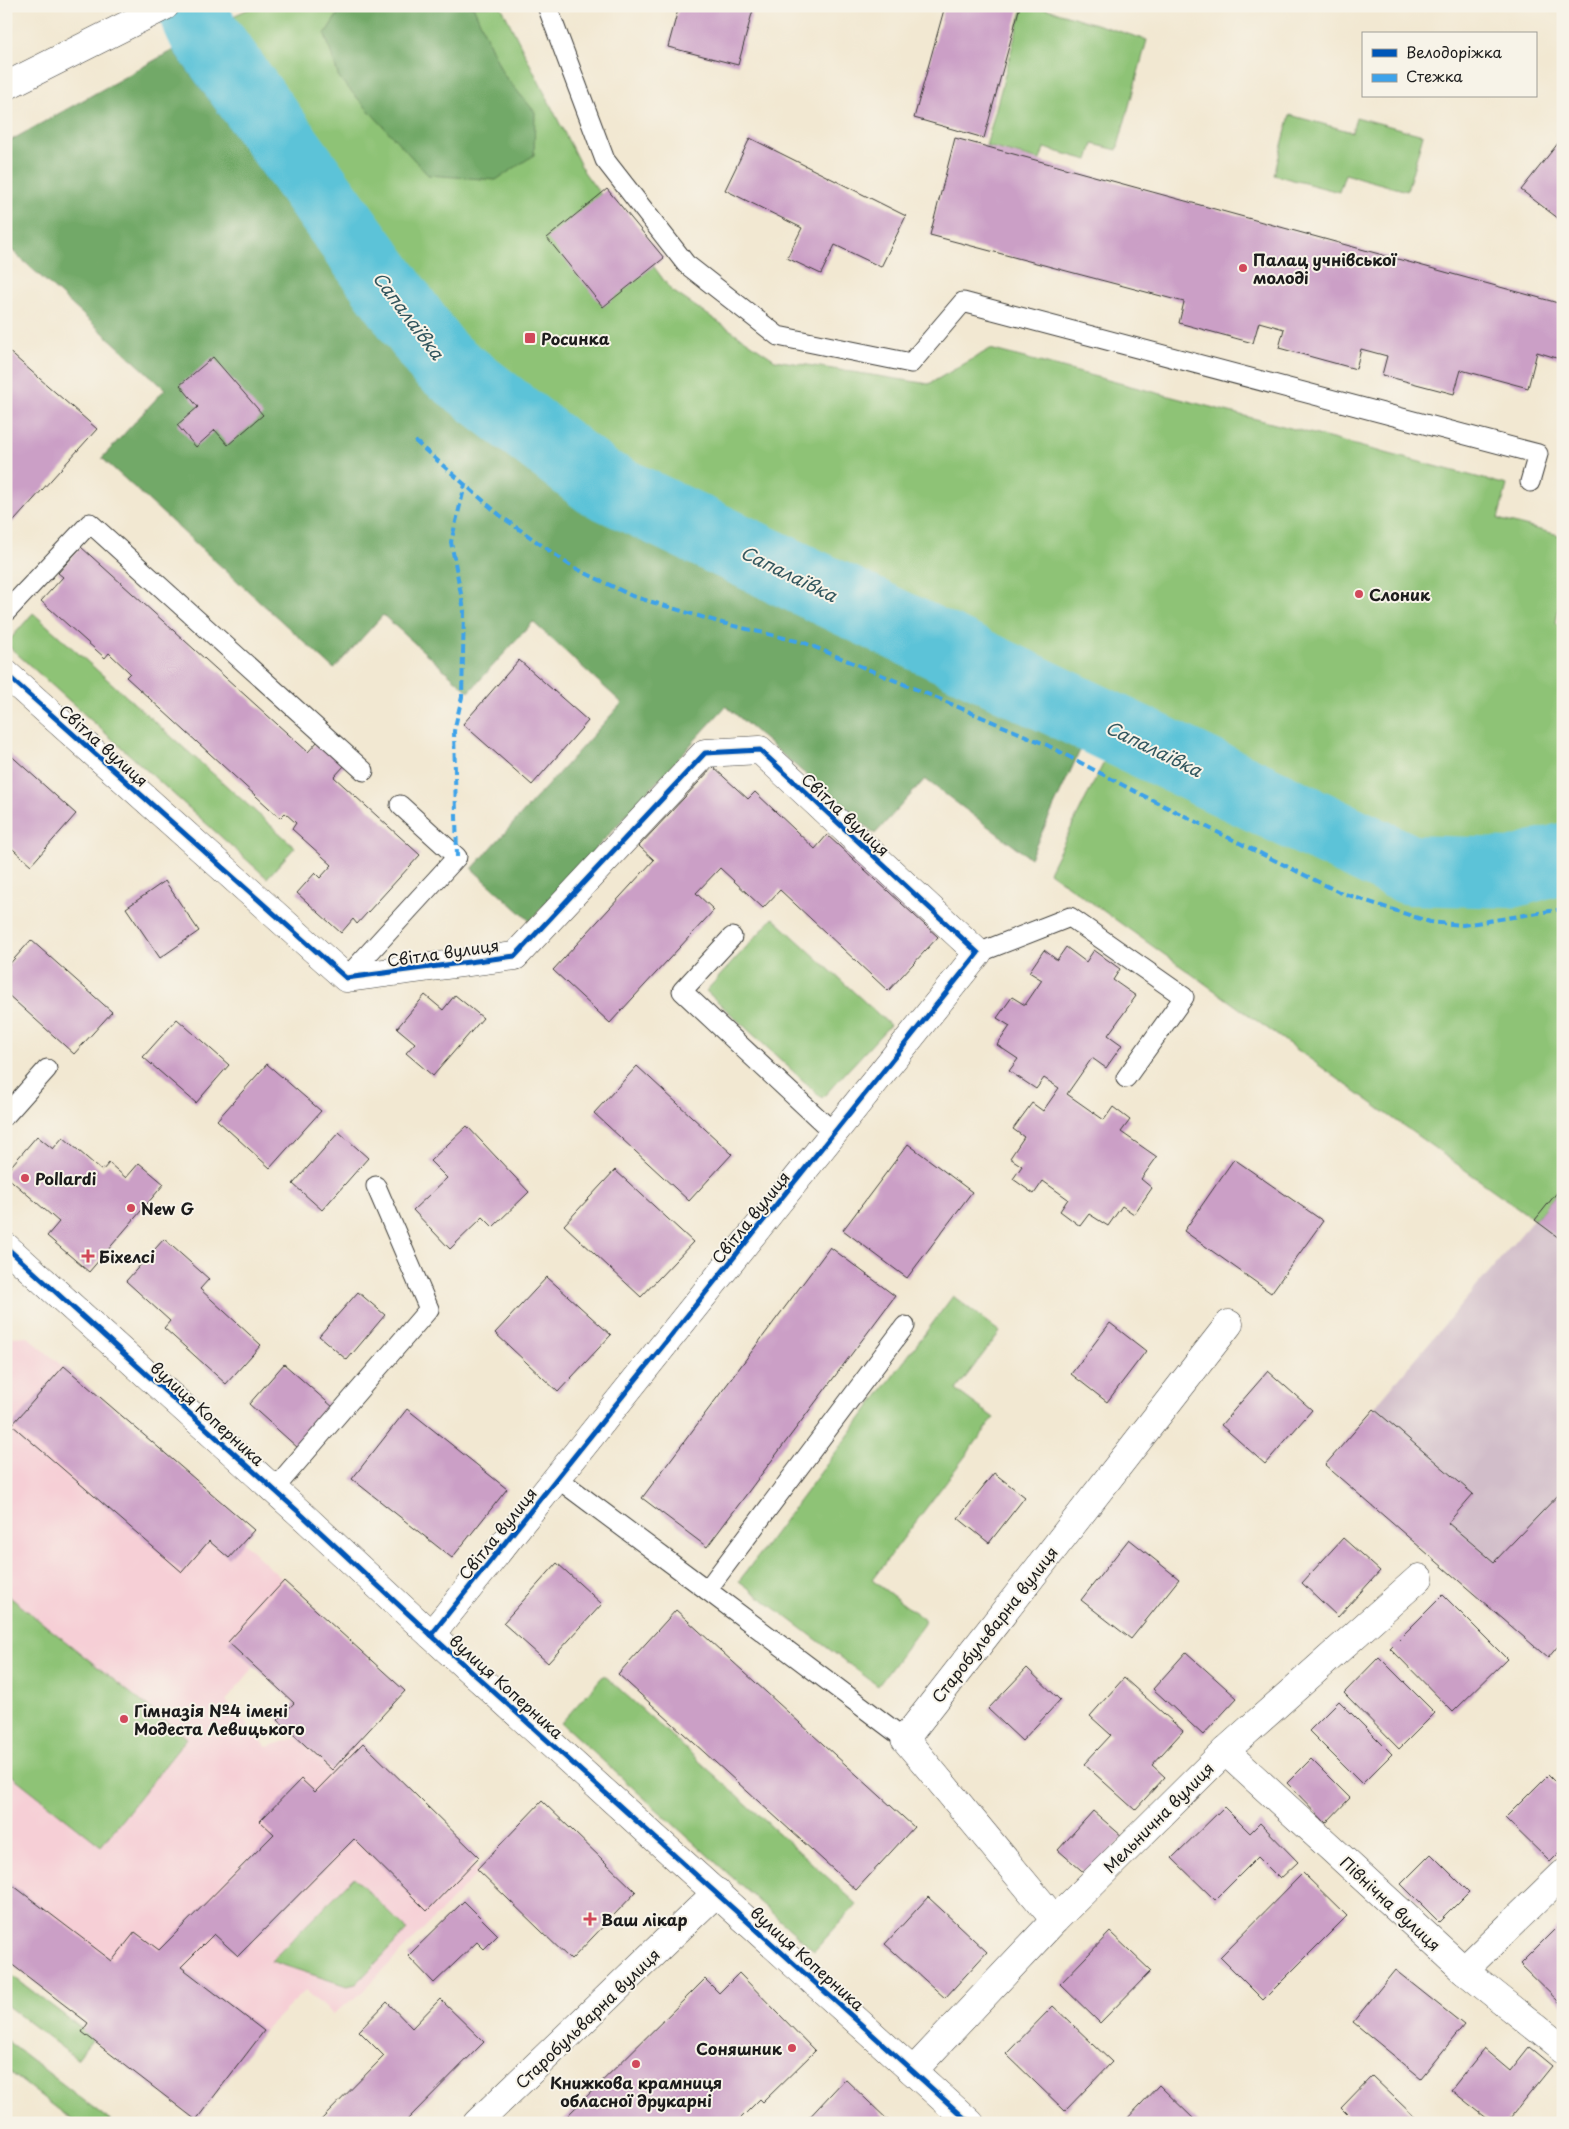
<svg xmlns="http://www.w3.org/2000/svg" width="1569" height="2129" viewBox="0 0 1569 2129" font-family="'Playpen Sans',sans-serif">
	<rect width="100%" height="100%" fill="#f7f3e8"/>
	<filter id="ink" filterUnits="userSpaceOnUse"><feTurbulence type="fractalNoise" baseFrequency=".02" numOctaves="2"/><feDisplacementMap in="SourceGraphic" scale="10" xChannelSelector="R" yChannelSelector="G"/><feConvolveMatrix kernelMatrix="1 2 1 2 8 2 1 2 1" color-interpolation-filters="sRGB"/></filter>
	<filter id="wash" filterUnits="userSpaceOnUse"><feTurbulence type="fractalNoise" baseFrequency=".0096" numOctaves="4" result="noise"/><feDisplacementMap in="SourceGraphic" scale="20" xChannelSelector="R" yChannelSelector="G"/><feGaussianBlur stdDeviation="1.12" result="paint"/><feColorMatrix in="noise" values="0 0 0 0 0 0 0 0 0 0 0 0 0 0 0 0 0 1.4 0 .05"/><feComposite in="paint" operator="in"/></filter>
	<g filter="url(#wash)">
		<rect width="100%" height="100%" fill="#f2e8d2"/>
		<path fill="#f6cfd6" d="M 6,1333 L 12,1337 L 27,1336 L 254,1530 L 243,1542 L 284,1581 L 228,1642 L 254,1667 L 226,1701 L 267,1747 L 296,1738 L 332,1769 L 359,1740 L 479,1857 L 472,1865 L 479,1872 L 361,1993 L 333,2014 L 305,1991 L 264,2031 L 196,2120 L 82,2032 L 88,2023 L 6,1960 Z"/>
		<path fill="#d1bdc9" d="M 1563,1185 L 1563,1640 L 1548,1658 L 1325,1465 Z"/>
		<g fill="#8ec376" stroke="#557049">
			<path d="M 255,6 L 501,6 L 584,172 L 671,290 L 775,360 L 929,384 L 990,349 L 1507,485 L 1498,519 L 1563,536 L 1563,579 L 1556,624 L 1563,622 L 1563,1185 L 1535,1220 L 1049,872 L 1108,754 L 581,509 L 412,379 L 173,50 L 231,17 Z"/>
			<path d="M 1023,6 L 1038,6 L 1147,40 L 1117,150 L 1093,144 L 1088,160 L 1044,148 L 1040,160 L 986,146 Z"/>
			<path d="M 1290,115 L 1352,132 L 1356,117 L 1423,135 L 1407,191 L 1345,174 L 1339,192 L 1274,175 Z"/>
			<path d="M 33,613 L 295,847 L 267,878 L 6,644 Z"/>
			<path d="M 773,918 L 890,1025 L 822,1098 L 706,991 Z"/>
			<path d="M 953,1296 L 1000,1332 L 956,1390 L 994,1418 L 872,1580 L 926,1621 L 878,1686 L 739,1581 Z"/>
			<path d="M 6,1594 L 187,1738 L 101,1846 L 6,1771 Z"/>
			<path d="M 604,1675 L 857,1904 L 814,1951 L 561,1723 Z"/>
			<path d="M 354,1877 L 407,1930 L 356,1984 L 347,1986 L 271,1961 Z"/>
			<path d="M 6,1971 L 94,2038 L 77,2059 L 6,2005 Z"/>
			<path d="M 6,2040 L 113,2123 L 76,2123 L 6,2069 Z"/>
		</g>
		<g fill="#72a967" stroke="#476242">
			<path d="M 343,6 L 473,6 L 503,74 L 535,112 L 534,155 L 496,180 L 428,175 L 339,78 L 325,34 Z"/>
			<path d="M 173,50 L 412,379 L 581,509 L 1084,742 L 1030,858 L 925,779 L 875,834 L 726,706 L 530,921 L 472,869 L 622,703 L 533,622 L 469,692 L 383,615 L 334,669 L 102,458 L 165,389 L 6,245 L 6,143 Z"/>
		</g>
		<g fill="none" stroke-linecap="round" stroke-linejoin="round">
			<path stroke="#5bc3d8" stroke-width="70" d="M 191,6 L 203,32 L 439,359 L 598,482 L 1410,870 L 1512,873 L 1563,858"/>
		</g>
		<g id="blocks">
			<g fill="#cb9fc6">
				<path d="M 679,6 L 754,6 L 738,65 L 668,47 Z"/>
				<path d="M 945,6 L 1020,6 L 984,138 L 914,118 Z"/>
				<path d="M 1563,137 L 1563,222 L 1521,190 Z"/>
				<path d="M 750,138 L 906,216 L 881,267 L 835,245 L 821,274 L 787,258 L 802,228 L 725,190 Z"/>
				<path d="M 955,138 L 1551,301 L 1561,304 L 1563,301 L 1563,360 L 1537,352 L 1528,388 L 1461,370 L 1454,394 L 1382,375 L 1387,356 L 1361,349 L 1356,369 L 1279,348 L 1284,329 L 1259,322 L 1253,343 L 1179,323 L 1184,302 L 930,235 Z"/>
				<path d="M 607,189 L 664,258 L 603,307 L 547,238 Z"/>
				<path d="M 6,349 L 97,429 L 6,530 Z"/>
				<path d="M 213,357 L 263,415 L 228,445 L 215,430 L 196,447 L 177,425 L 198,407 L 180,385 Z"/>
				<path d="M 81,547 L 308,752 L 318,741 L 345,765 L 334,777 L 420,855 L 357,924 L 353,919 L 341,933 L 297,893 L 315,873 L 320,878 L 332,865 L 292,829 L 296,823 L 285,813 L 280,818 L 126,677 L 130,673 L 109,653 L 105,658 L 41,601 L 63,577 L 58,573 Z"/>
				<path d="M 519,660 L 588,721 L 532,785 L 463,724 Z"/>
				<path d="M 6,751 L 76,814 L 31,865 L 6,843 Z"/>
				<path d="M 713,767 L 748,799 L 755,792 L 815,849 L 827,835 L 938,937 L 888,991 L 780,890 L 763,908 L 720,868 L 696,893 L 714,910 L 610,1023 L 553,970 L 654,860 L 639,846 Z"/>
				<path d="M 165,881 L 199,931 L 160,958 L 126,908 Z"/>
				<path d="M 31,940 L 112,1012 L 74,1054 L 6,993 L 6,968 Z"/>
				<path d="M 1066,947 L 1086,962 L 1094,950 L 1120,969 L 1113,980 L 1136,996 L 1108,1035 L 1122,1045 L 1106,1068 L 1092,1058 L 1067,1094 L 1104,1120 L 1113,1107 L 1130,1120 L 1121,1132 L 1157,1157 L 1141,1179 L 1152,1188 L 1134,1214 L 1122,1206 L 1108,1226 L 1089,1214 L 1080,1226 L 1060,1211 L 1068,1199 L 1043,1181 L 1034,1194 L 1013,1179 L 1022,1166 L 1010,1158 L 1024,1137 L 1013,1129 L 1032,1103 L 1043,1111 L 1059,1088 L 1044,1078 L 1036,1089 L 1009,1071 L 1018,1059 L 997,1045 L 1010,1026 L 997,1018 L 1012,997 L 1025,1005 L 1042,980 L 1029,972 L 1044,950 L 1057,960 Z"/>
				<path d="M 425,995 L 443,1010 L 455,995 L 483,1018 L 433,1076 L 406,1053 L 415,1043 L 397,1028 Z"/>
				<path d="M 177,1019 L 229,1065 L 196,1103 L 143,1057 Z"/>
				<path d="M 267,1064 L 321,1111 L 270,1168 L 217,1120 Z"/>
				<path d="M 637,1066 L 732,1154 L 689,1201 L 594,1113 Z"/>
				<path d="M 467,1126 L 529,1192 L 493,1227 L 483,1217 L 450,1249 L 413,1210 L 447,1178 L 430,1161 Z"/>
				<path d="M 339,1132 L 368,1158 L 322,1210 L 293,1184 Z"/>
				<path d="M 37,1136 L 53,1149 L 63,1137 L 102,1171 L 109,1163 L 126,1178 L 139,1163 L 164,1184 L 89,1272 L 47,1236 L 59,1222 L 6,1176 L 6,1172 Z"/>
				<path d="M 908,1144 L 972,1192 L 907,1278 L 843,1230 Z"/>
				<path d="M 1234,1159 L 1323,1221 L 1271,1293 L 1184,1231 Z"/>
				<path d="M 615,1170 L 693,1242 L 641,1297 L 564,1225 Z"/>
				<path d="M 1563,1185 L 1563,1241 L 1535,1220 Z"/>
				<path d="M 164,1239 L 209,1279 L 200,1289 L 261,1345 L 226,1384 L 164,1328 L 170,1321 L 126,1281 Z"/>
				<path d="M 830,1247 L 895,1296 L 707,1547 L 642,1498 Z"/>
				<path d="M 547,1277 L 611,1335 L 558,1392 L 495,1333 Z"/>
				<path d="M 358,1292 L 385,1315 L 347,1360 L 319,1336 Z"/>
				<path d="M 1110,1323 L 1146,1351 L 1107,1402 L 1071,1374 Z"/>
				<path d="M 284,1364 L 334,1408 L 298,1448 L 249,1404 Z"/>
				<path d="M 64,1366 L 254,1530 L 229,1558 L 209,1541 L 182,1572 L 12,1425 Z"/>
				<path d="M 1268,1371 L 1312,1410 L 1265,1464 L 1221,1425 Z"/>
				<path d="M 407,1409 L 507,1489 L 452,1558 L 352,1479 Z"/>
				<path d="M 1374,1409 L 1473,1494 L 1448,1523 L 1494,1562 L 1563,1490 L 1563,1640 L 1548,1658 L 1325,1465 Z"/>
				<path d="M 994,1473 L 1025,1497 L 989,1543 L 958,1518 Z"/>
				<path d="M 1343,1538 L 1380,1571 L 1338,1617 L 1302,1583 Z"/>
				<path d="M 1129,1539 L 1179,1579 L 1131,1639 L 1081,1600 Z"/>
				<path d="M 557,1563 L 602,1604 L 548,1663 L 503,1623 Z"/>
				<path d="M 284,1581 L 405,1691 L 332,1770 L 278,1720 L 294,1703 L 228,1642 Z"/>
				<path d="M 1443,1595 L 1507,1659 L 1453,1712 L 1390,1648 Z"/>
				<path d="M 676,1610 L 914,1827 L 856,1890 L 618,1674 Z"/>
				<path d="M 1186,1652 L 1237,1698 L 1203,1735 L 1153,1689 Z"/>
				<path d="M 1379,1657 L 1435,1713 L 1399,1749 L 1344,1693 Z"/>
				<path d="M 1027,1668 L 1060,1700 L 1022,1741 L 988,1709 Z"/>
				<path d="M 1124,1678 L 1183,1731 L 1152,1765 L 1165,1777 L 1135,1810 L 1084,1764 L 1111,1735 L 1090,1716 Z"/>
				<path d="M 1339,1701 L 1392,1754 L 1362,1784 L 1309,1731 Z"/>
				<path d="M 363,1743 L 479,1857 L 427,1911 L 354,1839 L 238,1956 L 214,1934 L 181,1967 L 264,2031 L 196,2120 L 82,2032 L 88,2023 L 6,1960 L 6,1880 L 112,1961 L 135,1932 L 159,1950 L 274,1834 L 260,1821 L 301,1779 L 315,1792 Z"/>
				<path d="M 1311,1759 L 1350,1798 L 1326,1823 L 1287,1783 Z"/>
				<path d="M 1548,1775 L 1563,1790 L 1563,1849 L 1550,1862 L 1505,1818 Z"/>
				<path d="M 542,1801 L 636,1892 L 571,1960 L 477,1869 Z"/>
				<path d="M 1224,1807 L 1250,1833 L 1260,1823 L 1298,1862 L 1280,1879 L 1258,1857 L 1215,1900 L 1172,1858 Z"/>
				<path d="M 1093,1811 L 1123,1837 L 1088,1876 L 1058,1850 Z"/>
				<path d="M 1431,1854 L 1469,1892 L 1439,1922 L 1401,1884 Z"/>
				<path d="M 1303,1873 L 1347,1916 L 1263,2000 L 1220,1957 Z"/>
				<path d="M 928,1897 L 987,1952 L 945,1998 L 885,1944 Z"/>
				<path d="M 464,1901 L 498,1935 L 484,1949 L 477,1942 L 434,1983 L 408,1956 Z"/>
				<path d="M 1563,1921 L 1563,2006 L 1520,1964 Z"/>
				<path d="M 1110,1932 L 1151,1971 L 1100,2023 L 1060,1984 Z"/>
				<path d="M 1395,1970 L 1464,2025 L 1421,2078 L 1353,2022 Z"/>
				<path d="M 739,1973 L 815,2051 L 763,2102 L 760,2099 L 736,2123 L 560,2123 L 705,1979 L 719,1993 Z"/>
				<path d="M 440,1999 L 484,2042 L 404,2123 L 318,2123 L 384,2056 L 359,2031 L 387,2002 L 412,2028 Z"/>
				<path d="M 1053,2006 L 1112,2062 L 1065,2111 L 1006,2054 Z"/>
				<path d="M 1529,2047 L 1552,2066 L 1506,2123 L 1493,2123 L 1451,2090 L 1484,2049 L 1510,2071 Z"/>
				<path d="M 1372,2076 L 1421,2123 L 1356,2123 L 1341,2108 Z"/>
				<path d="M 845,2079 L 891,2123 L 804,2123 Z"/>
				<path d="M 1159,2085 L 1198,2123 L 1123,2123 Z"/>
			</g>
		</g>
	</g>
	<g filter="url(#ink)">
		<use href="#blocks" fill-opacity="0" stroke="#3c3b37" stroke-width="1"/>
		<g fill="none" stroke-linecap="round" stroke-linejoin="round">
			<defs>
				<g id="service">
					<path d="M 547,6 L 605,160 L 686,264 L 778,336 L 911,363 L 963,302 L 1538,454 L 1530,482"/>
					<path d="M 6,612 L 90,523 L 364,771"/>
					<path d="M 732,937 L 682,991 L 834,1133"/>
					<path d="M 978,953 L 1070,917 L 1184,997 L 1126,1078"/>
					<path d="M 346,978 L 457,857 L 400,805"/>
					<path d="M 6,1115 L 47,1069"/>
					<path d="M 557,1478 L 707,1590 L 905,1326"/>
					<path d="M 274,1489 L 429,1309 L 376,1186"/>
					<path d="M 707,1590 L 905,1739"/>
				</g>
				<g id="minor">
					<path d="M 6,674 L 346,978 L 515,956 L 705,753 L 760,750 L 978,953 L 431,1635"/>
					<path d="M 1225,1751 L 1464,1970 L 1563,2049"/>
					<path d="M 1055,1920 L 905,1739 L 1229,1324"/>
					<path d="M 1464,1970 L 1563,1874"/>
					<path d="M 913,2071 L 1055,1920 L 1225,1751 L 1419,1578"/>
					<path d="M 477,2123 L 717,1892"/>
				</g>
				<g id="tertiary">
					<path d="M 6,86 L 165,6"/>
					<path d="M 6,1247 L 302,1515 L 431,1635 L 970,2123"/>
				</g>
			</defs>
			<use href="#service" stroke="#3c3b37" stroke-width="21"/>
			<use href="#minor" stroke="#3c3b37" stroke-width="29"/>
			<use href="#tertiary" stroke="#3c3b37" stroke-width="29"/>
			<use href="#service" stroke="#fff" stroke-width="19"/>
			<use href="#minor" stroke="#fff" stroke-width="28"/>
			<use href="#tertiary" stroke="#fff" stroke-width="28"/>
			<g stroke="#3da2ea" stroke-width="4" stroke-dasharray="8 4" stroke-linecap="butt">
				<path d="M 415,441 L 502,517 L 571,566 L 632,596 L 722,623 L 805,643 L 937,698 L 1047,745 L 1138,793 L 1339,892 L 1430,922 L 1463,925 L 1563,909"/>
				<path d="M 457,857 L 454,731 L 462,697 L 464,610 L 451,542 L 465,485"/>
			</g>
			<defs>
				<g id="cycleway">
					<path d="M 6,674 L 346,978 L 515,956 L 705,753 L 760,750 L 978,953 L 431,1635"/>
					<path d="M 6,1247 L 302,1515 L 431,1635 L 970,2123"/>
				</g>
			</defs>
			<use href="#cycleway" stroke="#f7f3e8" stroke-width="8"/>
			<use href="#cycleway" stroke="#0057b8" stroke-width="5"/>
		</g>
	</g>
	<g fill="#d1495b" stroke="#f7f3e8" stroke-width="2">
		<circle cx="1243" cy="268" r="5"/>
		<rect x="524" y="332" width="12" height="12" rx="2.5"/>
		<circle cx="1359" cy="594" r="5"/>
		<circle cx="25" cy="1178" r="5"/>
		<circle cx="131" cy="1208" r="5"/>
		<path d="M85.5 1248.5h5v5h5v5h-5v5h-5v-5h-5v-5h5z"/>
		<circle cx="124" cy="1719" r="5"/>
		<path d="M587.5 1911.5h5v5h5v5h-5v5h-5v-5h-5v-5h5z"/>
		<circle cx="792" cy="2048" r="5"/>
		<circle cx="636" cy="2064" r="5"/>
	</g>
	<g text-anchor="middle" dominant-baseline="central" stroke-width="4" stroke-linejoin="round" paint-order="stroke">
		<g font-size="16" font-weight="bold" fill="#1c1c1c" stroke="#f7f3e8" text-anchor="start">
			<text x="1253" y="259">Палац учнівської<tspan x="1253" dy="18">молоді</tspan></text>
			<text x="541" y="338">Росинка</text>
			<text x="1369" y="594">Слоник</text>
			<text x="35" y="1178">Pollardi</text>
			<text x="141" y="1208">New G</text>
			<text x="99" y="1256">Біхелсі</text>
			<text x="134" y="1710">Гімназія №4 імені<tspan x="134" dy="18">Модеста Левицького</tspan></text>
			<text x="601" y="1919">Ваш лікар</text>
			<text x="782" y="2048" text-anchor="end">Соняшник</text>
			<text x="636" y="2082" text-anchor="middle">Книжкова крамниця<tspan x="636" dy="18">обласної друкарні</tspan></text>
		</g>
		<g font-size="16" fill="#1c1c1c" stroke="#f7f3e8">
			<text transform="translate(104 745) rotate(42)">Світла вулиця</text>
			<text transform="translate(846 814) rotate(43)">Світла вулиця</text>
			<text transform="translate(443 952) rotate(-8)">Світла вулиця</text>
			<text transform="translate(750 1217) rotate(-51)">Світла вулиця</text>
			<text transform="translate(208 1413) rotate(42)">вулиця Коперника</text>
			<text transform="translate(497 1533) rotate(-51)">Світла вулиця</text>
			<text transform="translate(994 1624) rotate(-52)">Старобульварна вулиця</text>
			<text transform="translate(507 1686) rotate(42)">вулиця Коперника</text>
			<text transform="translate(1158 1817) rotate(-45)">Мельнична вулиця</text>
			<text transform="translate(1391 1903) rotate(43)">Північна вулиця</text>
			<text transform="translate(808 1958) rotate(42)">вулиця Коперника</text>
			<text transform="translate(587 2018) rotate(-44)">Старобульварна вулиця</text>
		</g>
		<g font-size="18" font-style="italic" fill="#32565e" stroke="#f7f3e8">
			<text transform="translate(409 315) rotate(53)">Сапалаївка</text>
			<text transform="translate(789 573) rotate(26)">Сапалаївка</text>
			<text transform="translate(1154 748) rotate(26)">Сапалаївка</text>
		</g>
	</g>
	<rect width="1569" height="2129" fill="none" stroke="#f7f3e8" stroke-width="25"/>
	<rect x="1362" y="32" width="175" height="65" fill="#f7f3e8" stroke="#9f9d96"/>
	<rect x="1372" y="49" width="25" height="8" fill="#0057b8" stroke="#9f9d96"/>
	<text x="1406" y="58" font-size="15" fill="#1c1c1c">Велодоріжка</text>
	<rect x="1372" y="74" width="25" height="8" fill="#3da2ea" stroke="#9f9d96"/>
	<text x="1406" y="82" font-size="15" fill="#1c1c1c">Стежка</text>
</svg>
